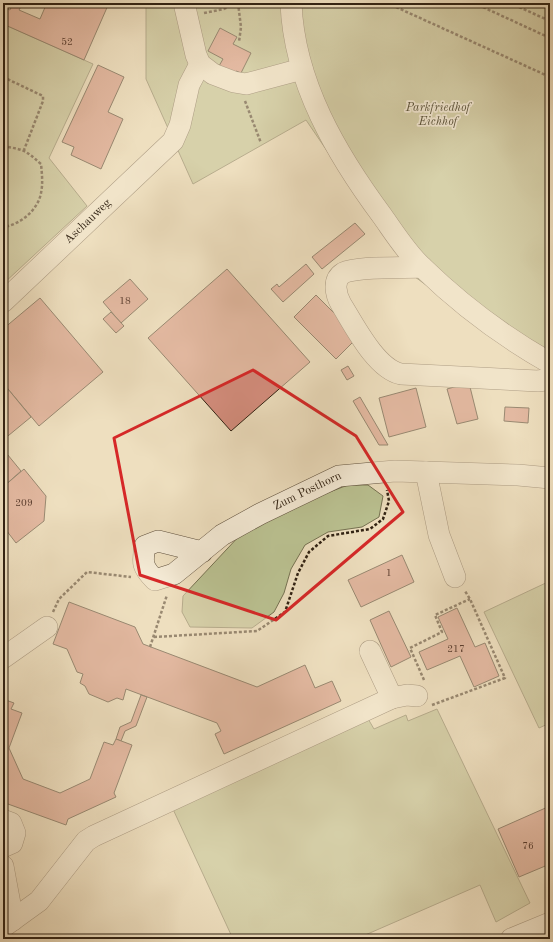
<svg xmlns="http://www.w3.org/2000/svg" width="553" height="942" viewBox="0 0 553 942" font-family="'Old Standard TT',serif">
	<rect width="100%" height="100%" fill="#eedfbf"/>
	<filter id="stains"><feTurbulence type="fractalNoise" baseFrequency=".005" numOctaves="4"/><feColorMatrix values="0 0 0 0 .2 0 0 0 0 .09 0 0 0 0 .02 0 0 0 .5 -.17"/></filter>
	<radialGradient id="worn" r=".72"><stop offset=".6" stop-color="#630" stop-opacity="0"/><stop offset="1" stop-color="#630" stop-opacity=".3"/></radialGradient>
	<g fill="#bac191" stroke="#767252">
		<path d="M 146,3 L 550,3 L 550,376 L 411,274 L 306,120 L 193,184 L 146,79 Z"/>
		<path d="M 3,24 L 93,64 L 49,158 L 87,206 L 3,284 Z"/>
		<path d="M 348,485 L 368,485 L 383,496 L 379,517 L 362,527 L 328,532 L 305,545 L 291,569 L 284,593 L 274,612 L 252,628 L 190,627 L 182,612 L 183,596 L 242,533 L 287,508 Z"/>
		<path d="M 550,581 L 550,723 L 539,728 L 484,612 Z"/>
		<path d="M 437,709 L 530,903 L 496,922 L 480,885 L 356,939 L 233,939 L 172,807 L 367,717 L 374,729 L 406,715 L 408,721 Z"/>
	</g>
	<g fill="#d48d7d" stroke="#312213">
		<path d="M 13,3 L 23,3 L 19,10 L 40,19 L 46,5 L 42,3 L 109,3 L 84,60 L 3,24 L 3,7 L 10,10 Z"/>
		<path d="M 220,28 L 237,37 L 233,44 L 251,53 L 241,73 L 236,71 L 235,75 L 219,66 L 223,59 L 208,51 Z"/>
		<path d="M 98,65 L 124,77 L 108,112 L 123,119 L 101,169 L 71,155 L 74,147 L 62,142 Z"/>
		<path d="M 355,223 L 365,234 L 322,269 L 312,257 Z"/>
		<path d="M 306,264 L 314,274 L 283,302 L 271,289 L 277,284 L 279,287 Z"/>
		<path d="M 227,269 L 310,362 L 231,431 L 148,338 Z"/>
		<path d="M 130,279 L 148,299 L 121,323 L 103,302 Z"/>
		<path d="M 316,295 L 358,337 L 336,359 L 294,317 Z"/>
		<path d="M 40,298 L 103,372 L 39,426 L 3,383 L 3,329 Z"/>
		<path d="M 111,312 L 124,326 L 116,333 L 103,319 Z"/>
		<path d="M 348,366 L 354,376 L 347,380 L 341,370 Z"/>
		<path d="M 3,383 L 31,417 L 3,440 Z"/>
		<path d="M 469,383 L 478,419 L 457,424 L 447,389 Z"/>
		<path d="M 416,388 L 426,427 L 389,437 L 379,398 Z"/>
		<path d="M 360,397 L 388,445 L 379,445 L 353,401 Z"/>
		<path d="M 505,407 L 529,408 L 528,423 L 504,421 Z"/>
		<path d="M 3,449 L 21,471 L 3,487 Z"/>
		<path d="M 24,469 L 46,496 L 44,521 L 16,543 L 3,526 L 3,487 Z"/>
		<path d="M 3,526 L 8,533 L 3,537 Z"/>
		<path d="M 402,555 L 414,582 L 361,607 L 348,580 Z"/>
		<path d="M 69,602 L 135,627 L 143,644 L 257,687 L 305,665 L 315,688 L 332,681 L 341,701 L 224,754 L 215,734 L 221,731 L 217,723 L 126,689 L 123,700 L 117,698 L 108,702 L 89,694 L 85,686 L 80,683 L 83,674 L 77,672 L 67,649 L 53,644 Z"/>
		<path d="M 457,608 L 475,647 L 485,643 L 499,676 L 474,687 L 460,656 L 427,670 L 419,652 L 448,639 L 438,617 Z"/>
		<path d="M 389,611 L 411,657 L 391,667 L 370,620 Z"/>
		<path d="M 141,695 L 147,697 L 136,726 L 125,731 L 121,741 L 116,739 L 120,727 L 131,722 Z"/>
		<path d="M 3,699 L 14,703 L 11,709 L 22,713 L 9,748 L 23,779 L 60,793 L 90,779 L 104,742 L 113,745 L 116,739 L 132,745 L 114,793 L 116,797 L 68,819 L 66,825 L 8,804 L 4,805 Z"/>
		<path d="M 550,806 L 550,864 L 519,877 L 498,829 Z"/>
	</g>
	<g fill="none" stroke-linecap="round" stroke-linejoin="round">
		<defs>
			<g id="minor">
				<path d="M 184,3 L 196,55 L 200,64 L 213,74 L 234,82 L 246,84 L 302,69"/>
				<path d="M 291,3 C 294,83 337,155 383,217 C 395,234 407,253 422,267 C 460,304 504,337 550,363"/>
				<path d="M 422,267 C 404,268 357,266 343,273 C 332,280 336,295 341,304 C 354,325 376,369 401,374 L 538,381 L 545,380 L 550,376"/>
				<path id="s1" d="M 3,302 L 173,141 L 180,125 L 189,85 L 200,64"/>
				<path d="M 426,472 L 439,535 L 455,577"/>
				<path id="s2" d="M 202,552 L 158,541 L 145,546 C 142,563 142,567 155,580 L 174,574 L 222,535 L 260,514 L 339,476 L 395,471 L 518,475 L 550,478"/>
				<path d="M 370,651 L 392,698"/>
				<path d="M 3,658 L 47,627"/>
				<path d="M 3,820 L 11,823 L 15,833 L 12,843 L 3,847"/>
				<path d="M 3,866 L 13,920"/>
				<path d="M 3,927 L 39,901 L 86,841 L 94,836 L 392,698 L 407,695 L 417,696"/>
				<path d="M 511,939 L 550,923"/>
			</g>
		</defs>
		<use href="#minor" stroke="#60513e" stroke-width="22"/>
		<g stroke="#312213" stroke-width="2.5" stroke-dasharray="3 2" stroke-linecap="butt">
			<path d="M 238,3 L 241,27 L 239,42"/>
			<path d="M 387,3 L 550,77"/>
			<path d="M 474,3 L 550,38"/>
			<path d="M 510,3 L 550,21"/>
			<path d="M 204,13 L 224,9 L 236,3"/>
			<path d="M 3,77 L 43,96 L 43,101 L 24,150"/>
			<path d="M 245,101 L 261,143"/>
			<path d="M 3,146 C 24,150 24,149 41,164 C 42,174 43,184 41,193 C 38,210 20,225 3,227"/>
			<path d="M 550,258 L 548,275 L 550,288"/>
			<path d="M 53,612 L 59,599 L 87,572 L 131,577"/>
			<path d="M 154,637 L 257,631 L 285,612 L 298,573 L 309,552 L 328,536 L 370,529 L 383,519 L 389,501 L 387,490"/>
			<path d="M 150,647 L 167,595"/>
			<path d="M 424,680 L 410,648 L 442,632 L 435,615 L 470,599"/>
			<path d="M 432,705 L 505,678 L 470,599 L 465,591"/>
		</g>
		<use href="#minor" stroke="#f4ead5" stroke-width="21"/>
	</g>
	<path d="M0 0H553V942H0ZM 253,370 L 356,436 L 403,512 L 276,620 L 140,575 L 114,438 Z" fill="#eedfbf" fill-opacity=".55" fill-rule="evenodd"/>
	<path fill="none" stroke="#d62828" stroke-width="3" stroke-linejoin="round" d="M 253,370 L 356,436 L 403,512 L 276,620 L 140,575 L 114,438 Z"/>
	<g text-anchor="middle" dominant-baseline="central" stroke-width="3.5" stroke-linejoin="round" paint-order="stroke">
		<g font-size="10" fill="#5a3d2e">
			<text x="67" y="42">52</text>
			<text x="125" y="301">18</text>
			<text x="24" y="503">209</text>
			<text x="389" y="573">1</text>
			<text x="456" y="649">217</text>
			<text x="528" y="846">76</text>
		</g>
		<g font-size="12" font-style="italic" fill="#5a5239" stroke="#f4ead5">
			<text x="438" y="108">Parkfriedhof<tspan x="438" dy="14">Eichhof</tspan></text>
		</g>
		<g font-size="12" fill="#312213" stroke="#f4ead5">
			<text stroke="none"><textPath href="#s1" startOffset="117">Aschauweg</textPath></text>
			<text stroke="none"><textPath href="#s2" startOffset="275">Zum Posthorn</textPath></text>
		</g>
	</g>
	<rect width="553" height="942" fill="none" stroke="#eedfbf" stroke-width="16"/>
	<rect x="4" y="4" width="545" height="934" fill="none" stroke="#312213" stroke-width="2"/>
	<rect x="8" y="8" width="537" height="926" fill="none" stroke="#312213"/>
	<rect width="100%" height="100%" filter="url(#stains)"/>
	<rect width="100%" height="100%" fill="url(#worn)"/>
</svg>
